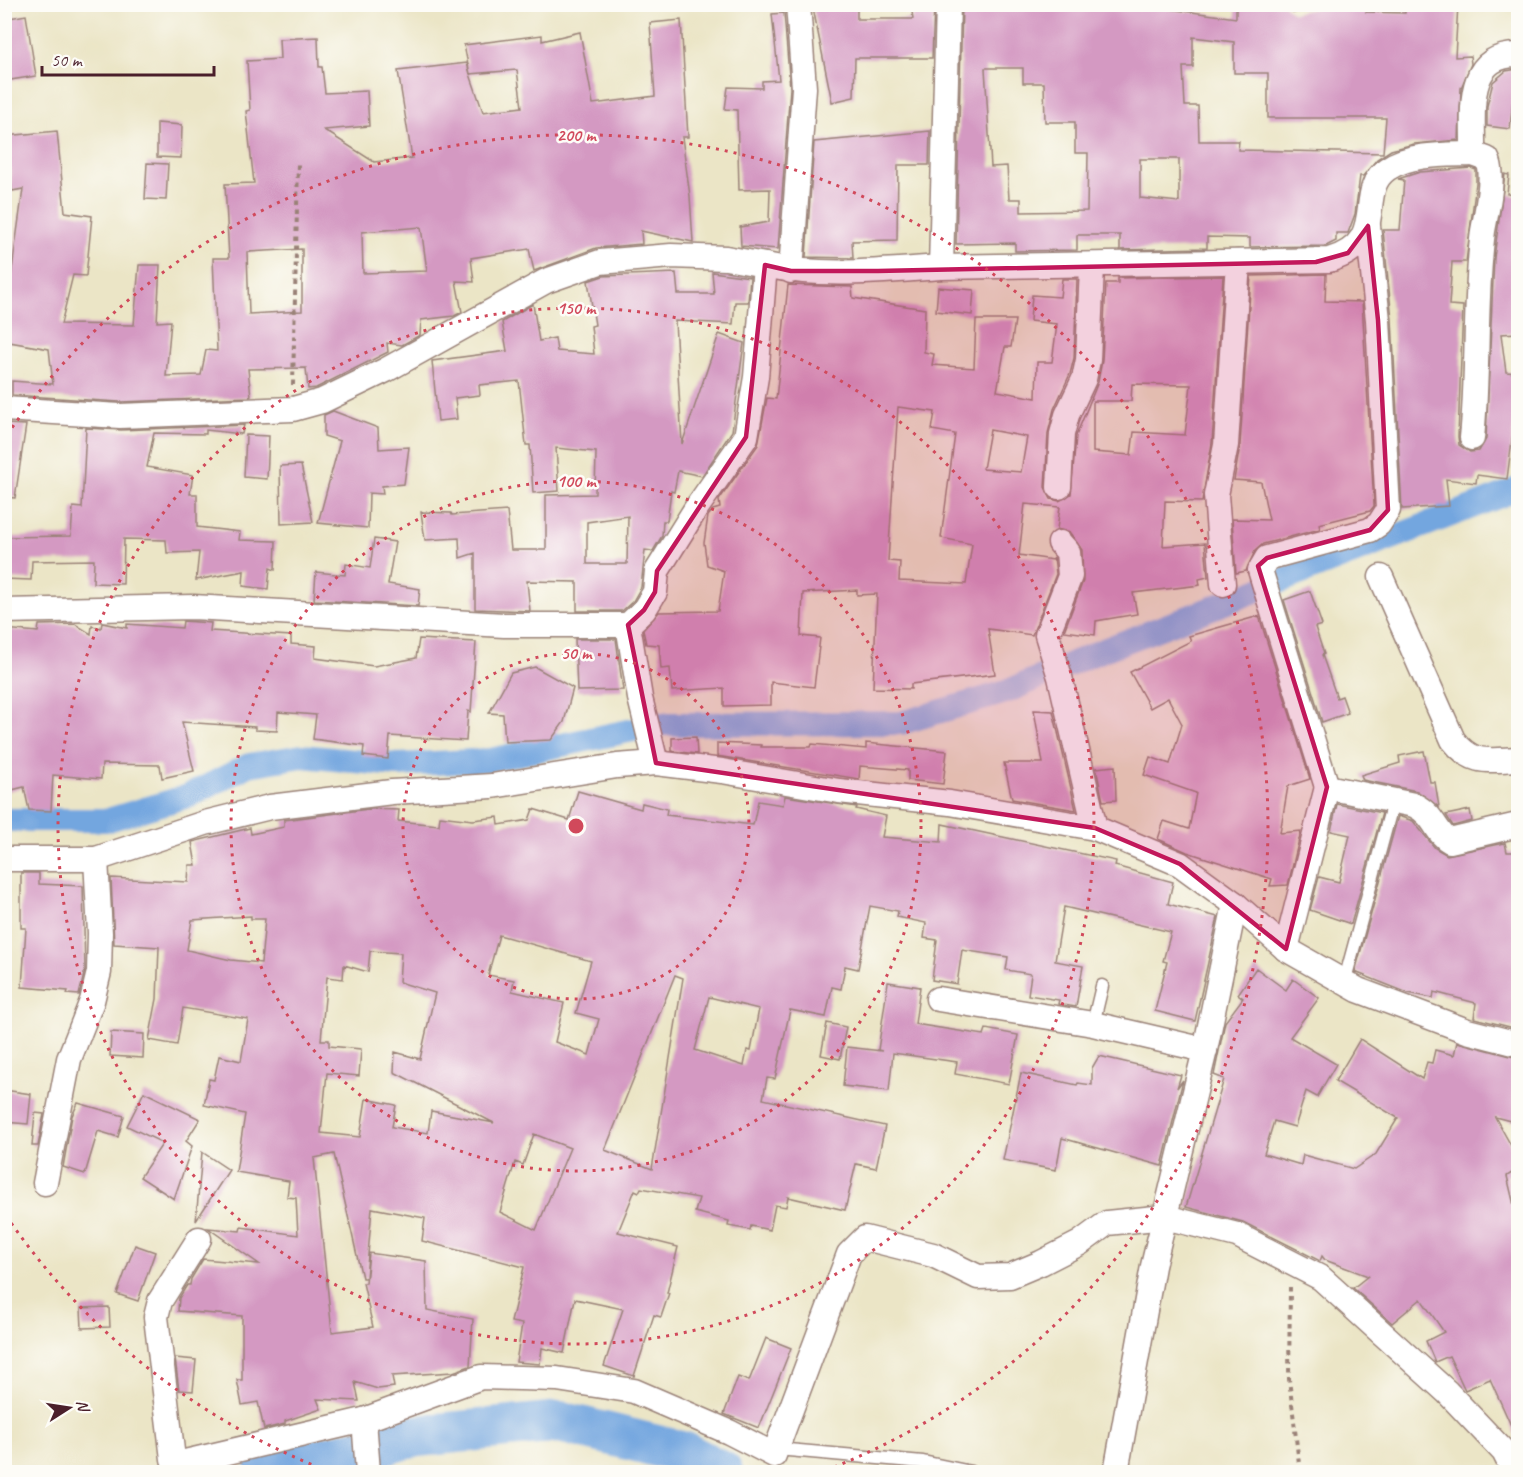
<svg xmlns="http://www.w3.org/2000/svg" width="1523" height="1477" viewBox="0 0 1523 1477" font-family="Caveat,sans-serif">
	<rect width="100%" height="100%" fill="#fdfcf7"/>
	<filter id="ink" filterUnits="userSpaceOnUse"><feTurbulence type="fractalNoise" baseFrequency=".0167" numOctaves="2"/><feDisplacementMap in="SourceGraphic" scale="12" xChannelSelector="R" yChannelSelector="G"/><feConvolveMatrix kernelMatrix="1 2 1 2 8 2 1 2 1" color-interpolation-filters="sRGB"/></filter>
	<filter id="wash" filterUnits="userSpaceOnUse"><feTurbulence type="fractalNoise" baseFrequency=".008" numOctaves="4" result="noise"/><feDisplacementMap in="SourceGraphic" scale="24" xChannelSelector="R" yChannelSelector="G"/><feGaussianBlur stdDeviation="1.35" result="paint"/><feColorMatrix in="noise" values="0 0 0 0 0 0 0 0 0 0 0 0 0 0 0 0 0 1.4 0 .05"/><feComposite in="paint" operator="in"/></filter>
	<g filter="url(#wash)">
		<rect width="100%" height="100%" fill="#ebe5c6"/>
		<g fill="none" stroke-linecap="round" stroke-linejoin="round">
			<path stroke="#73a6df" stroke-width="24" d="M 4,820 L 108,820 L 188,796 L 249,765 L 302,756 L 398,765 L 490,760 L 662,724 L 901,723 L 1006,692 L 1096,653 L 1518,489"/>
			<path stroke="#73a6df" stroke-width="42" d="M 265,1472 L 417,1436 L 560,1422 L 685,1453 L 722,1472"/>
		</g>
		<g id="blocks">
			<g fill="#d499c2" fill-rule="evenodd">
				<path d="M 911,4 L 934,4 L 932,58 L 855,58 L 854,97 L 832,102 L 813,8 L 857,7 L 857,19 L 913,19 Z"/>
				<path d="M 999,4 L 1136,4 L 1136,8 L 1154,7 L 1236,18 L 1236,4 L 1283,4 L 1293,13 L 1336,4 L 1366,4 L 1366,12 L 1405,13 L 1405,4 L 1458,4 L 1455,57 L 1470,56 L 1471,64 L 1461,88 L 1459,140 L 1414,144 L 1391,150 L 1377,159 L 1363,176 L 1360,176 L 1355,214 L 1348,233 L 1336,233 L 1336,241 L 1326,246 L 1250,247 L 1250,238 L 1207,237 L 1207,248 L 1120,250 L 1120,235 L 1077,235 L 1077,250 L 1015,251 L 1015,243 L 956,244 L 962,7 ZM 1193,37 L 1234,42 L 1234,73 L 1268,73 L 1268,118 L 1386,118 L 1383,153 L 1238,150 L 1239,141 L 1199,141 L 1198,106 L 1185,106 L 1183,67 L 1193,67 ZM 985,68 L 1023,68 L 1023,83 L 1044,83 L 1045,122 L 1075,122 L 1075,153 L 1088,153 L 1087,211 L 1021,212 L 1021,199 L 1009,199 L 1007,166 L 991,167 ZM 1140,159 L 1179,159 L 1179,202 L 1140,198 Z"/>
				<path d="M 784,13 L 790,88 L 778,249 L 741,246 L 740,227 L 769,222 L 770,189 L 739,190 L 737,110 L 725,109 L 728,87 L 762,88 L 762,81 L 779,80 L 772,14 Z"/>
				<path d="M 26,15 L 36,76 L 4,81 L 4,19 Z"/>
				<path d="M 681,20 L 688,137 L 682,137 L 690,196 L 693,242 L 641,231 L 642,244 L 596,248 L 534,271 L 529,249 L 471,258 L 474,282 L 456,281 L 462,312 L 454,316 L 421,320 L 420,335 L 402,345 L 387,343 L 388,352 L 316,388 L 308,389 L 306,368 L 248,369 L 251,396 L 249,397 L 120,402 L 12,395 L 12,381 L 53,384 L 49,349 L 4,341 L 4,276 L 11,277 L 23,189 L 12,191 L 6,136 L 57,131 L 65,212 L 92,216 L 86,276 L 73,275 L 61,324 L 134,325 L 139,265 L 160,265 L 157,322 L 171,321 L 166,376 L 201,375 L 206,350 L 217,351 L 213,258 L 229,258 L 225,184 L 254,183 L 246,111 L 250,110 L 247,61 L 280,59 L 279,39 L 318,37 L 319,67 L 322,67 L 325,93 L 367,91 L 369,126 L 324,130 L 374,162 L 412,158 L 398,71 L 467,63 L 470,74 L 464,45 L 542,35 L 542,41 L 580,32 L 593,104 L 655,96 L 650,23 ZM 517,70 L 522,107 L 483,112 L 470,74 ZM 421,227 L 427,271 L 363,273 L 362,232 ZM 302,249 L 302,311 L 249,314 L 247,252 Z"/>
				<path d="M 1518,69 L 1518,89 L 1514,89 L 1510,129 L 1487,126 L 1487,106 L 1493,82 L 1506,71 Z"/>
				<path d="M 157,123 L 182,125 L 181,158 L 157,157 Z"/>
				<path d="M 930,131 L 929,165 L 898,165 L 897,240 L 852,241 L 853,258 L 806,257 L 814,142 Z"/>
				<path d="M 147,163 L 168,164 L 166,200 L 145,199 Z"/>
				<path d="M 1471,168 L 1476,170 L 1476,183 L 1466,262 L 1452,262 L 1449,305 L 1463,306 L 1458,437 L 1459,445 L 1470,452 L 1479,451 L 1486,439 L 1494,258 L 1505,174 L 1509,175 L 1507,194 L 1518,196 L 1518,333 L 1501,334 L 1506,372 L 1518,373 L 1518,394 L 1507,479 L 1477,475 L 1476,483 L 1446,479 L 1449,506 L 1402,509 L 1392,319 L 1383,230 L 1400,230 L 1404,180 L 1398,179 L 1420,172 Z"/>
				<path d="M 712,272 L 750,277 L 748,302 L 735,302 L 733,324 L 675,321 L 682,444 L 719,334 L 744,343 L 732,431 L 702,476 L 678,471 L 674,492 L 671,491 L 667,521 L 663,521 L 662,536 L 653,551 L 645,550 L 641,587 L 633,601 L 622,611 L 577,611 L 577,582 L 527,581 L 530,611 L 475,609 L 475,553 L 460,558 L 459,538 L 425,540 L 421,512 L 451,513 L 452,515 L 507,511 L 511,550 L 546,550 L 546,495 L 595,494 L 596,452 L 556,448 L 559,491 L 533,493 L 530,445 L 526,445 L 519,381 L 479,385 L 480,395 L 455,398 L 457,419 L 438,421 L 432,361 L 507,351 L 502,322 L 533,304 L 539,341 L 555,338 L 557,351 L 594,354 L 591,326 L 595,325 L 588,281 L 603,276 L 676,273 L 678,294 L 714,294 ZM 628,516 L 627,564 L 587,564 L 587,522 Z"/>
				<path d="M 1326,274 L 1325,301 L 1362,302 L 1374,506 L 1370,511 L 1319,524 L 1320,529 L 1263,544 L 1255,551 L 1246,571 L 1236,573 L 1232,519 L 1269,520 L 1261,482 L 1234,480 L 1240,446 L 1251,276 Z"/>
				<path d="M 1223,276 L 1212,443 L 1202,502 L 1165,501 L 1163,546 L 1205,543 L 1208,577 L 1199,579 L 1200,585 L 1133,593 L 1137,614 L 1096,621 L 1095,635 L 1064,631 L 1083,581 L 1082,550 L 1070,533 L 1057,529 L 1060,507 L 1025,504 L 1019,555 L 1053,560 L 1054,557 L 1056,574 L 1032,635 L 988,629 L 995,674 L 911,684 L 911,689 L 873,688 L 877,594 L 857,595 L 857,590 L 803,593 L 801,636 L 820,638 L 814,687 L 771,682 L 771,705 L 724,706 L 724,688 L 672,691 L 670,668 L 661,669 L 659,645 L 646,644 L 643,630 L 659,612 L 718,611 L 724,571 L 707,565 L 704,543 L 708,516 L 713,510 L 720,508 L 719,500 L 758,445 L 767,398 L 776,399 L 788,285 L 852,287 L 853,298 L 925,309 L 924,352 L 934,354 L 932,365 L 974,368 L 976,320 L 1015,320 L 1011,347 L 1005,347 L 997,391 L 1036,398 L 1037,362 L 1052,362 L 1057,324 L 1030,321 L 1032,295 L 1060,297 L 1062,279 L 1077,279 L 1074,358 L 1070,374 L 1054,409 L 1048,433 L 1045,487 L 1051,499 L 1059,501 L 1071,494 L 1076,436 L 1098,382 L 1102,361 L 1106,283 L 1118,283 L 1118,278 ZM 1132,384 L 1191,385 L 1185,435 L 1134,432 L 1131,455 L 1093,452 L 1093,401 L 1131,401 ZM 898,407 L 935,412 L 932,430 L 955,434 L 941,538 L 972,544 L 966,584 L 899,581 L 900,562 L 888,561 ZM 990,430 L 1027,437 L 1021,472 L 983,469 Z"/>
				<path d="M 938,287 L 974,290 L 972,315 L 936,311 Z"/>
				<path d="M 333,411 L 378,428 L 379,449 L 409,447 L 404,484 L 382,486 L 383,494 L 369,493 L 368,528 L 318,523 L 340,441 L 324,436 L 324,415 Z"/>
				<path d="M 4,424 L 26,425 L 15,498 L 4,497 Z"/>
				<path d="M 244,425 L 242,434 L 206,430 L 206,434 L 154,433 L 147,467 L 193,475 L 190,494 L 197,494 L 197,527 L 240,532 L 239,540 L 276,541 L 275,570 L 270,568 L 268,589 L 243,586 L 244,571 L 196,580 L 199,552 L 167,553 L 166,540 L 124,539 L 123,584 L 93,583 L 94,560 L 32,561 L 31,580 L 4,579 L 4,537 L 71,536 L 73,507 L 82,508 L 86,428 L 121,430 Z"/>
				<path d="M 246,435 L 269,436 L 267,479 L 244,477 Z"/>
				<path d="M 301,465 L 313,522 L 281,524 L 280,466 Z"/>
				<path d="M 374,539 L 395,542 L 388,584 L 420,589 L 418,606 L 314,600 L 316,572 L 345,575 L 346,564 L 370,568 Z"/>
				<path d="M 1310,591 L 1322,625 L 1315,627 L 1324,654 L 1322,655 L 1337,698 L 1342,696 L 1348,713 L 1322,722 L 1284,600 Z"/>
				<path d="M 1259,616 L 1310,779 L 1288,786 L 1280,833 L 1301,831 L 1288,885 L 1270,886 L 1272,879 L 1187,852 L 1158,839 L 1164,821 L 1189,829 L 1196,793 L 1144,775 L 1150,757 L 1170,764 L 1182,724 L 1168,698 L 1150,708 L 1130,672 L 1191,641 L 1189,636 Z"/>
				<path d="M 183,621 L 211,623 L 210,631 L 291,636 L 291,644 L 316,646 L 315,658 L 374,666 L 416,658 L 419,639 L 476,642 L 471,712 L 468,711 L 466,741 L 390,736 L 388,759 L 363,756 L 364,746 L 313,739 L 316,715 L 278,712 L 277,731 L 255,730 L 255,727 L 182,722 L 194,771 L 162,778 L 160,765 L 102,764 L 101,779 L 53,775 L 51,811 L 29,810 L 24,787 L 4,792 L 4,629 L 38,632 L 39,625 L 75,624 L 91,634 L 92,626 L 101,628 L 102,623 L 127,628 L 127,624 L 182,628 Z"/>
				<path d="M 575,639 L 616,639 L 623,690 L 577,691 Z"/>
				<path d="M 535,667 L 573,688 L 564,722 L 551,740 L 505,742 L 503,714 L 489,713 L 511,673 Z"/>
				<path d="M 1034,710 L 1053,711 L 1076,810 L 1012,799 L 1004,763 L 1043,763 Z"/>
				<path d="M 696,737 L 697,754 L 672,751 L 672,738 Z"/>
				<path d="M 717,743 L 761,745 L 761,747 L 811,747 L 812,744 L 866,749 L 866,743 L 947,751 L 943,784 L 908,780 L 908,770 L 860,766 L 859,779 L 717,756 Z"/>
				<path d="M 1424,751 L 1430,782 L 1435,782 L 1439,807 L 1417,791 L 1363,780 L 1361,775 L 1400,763 L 1399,756 Z"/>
				<path d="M 1115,766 L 1116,800 L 1103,801 L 1096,768 Z"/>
				<path d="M 578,791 L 641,809 L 642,803 L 667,809 L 666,815 L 753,825 L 758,801 L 783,805 L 785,796 L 857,807 L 856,809 L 886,816 L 882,837 L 941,842 L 942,824 L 1116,861 L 1115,866 L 1173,882 L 1168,904 L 1218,917 L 1195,1021 L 1155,1011 L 1167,962 L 1163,961 L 1171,932 L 1064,907 L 1055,961 L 1083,966 L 1076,1007 L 1058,1004 L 1059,1000 L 1028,995 L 1031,974 L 1006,970 L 1008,957 L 962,950 L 957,984 L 932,980 L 937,940 L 924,938 L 926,923 L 897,917 L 898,911 L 870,906 L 858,969 L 845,966 L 841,989 L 832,987 L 826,1017 L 790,1010 L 775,1079 L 767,1078 L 763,1099 L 885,1126 L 876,1168 L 856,1164 L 845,1210 L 788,1197 L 786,1207 L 775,1205 L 770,1230 L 751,1226 L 750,1230 L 728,1226 L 729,1221 L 695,1212 L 699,1198 L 641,1188 L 639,1192 L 635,1190 L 618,1232 L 678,1247 L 667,1293 L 669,1293 L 661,1317 L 654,1315 L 634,1376 L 604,1366 L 623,1309 L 575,1299 L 564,1353 L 542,1348 L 540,1364 L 516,1362 L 522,1324 L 511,1322 L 524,1267 L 422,1241 L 425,1218 L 372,1208 L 366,1278 L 362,1278 L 334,1154 L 314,1158 L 332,1332 L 373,1327 L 363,1283 L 366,1283 L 369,1253 L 426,1261 L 427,1310 L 473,1319 L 470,1366 L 453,1372 L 392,1376 L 394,1387 L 378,1389 L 355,1382 L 359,1401 L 317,1399 L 321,1409 L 285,1421 L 285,1424 L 264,1429 L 258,1402 L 242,1405 L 237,1380 L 242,1380 L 242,1316 L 178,1311 L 179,1298 L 187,1285 L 190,1285 L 191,1279 L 203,1259 L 259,1264 L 208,1228 L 240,1231 L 241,1227 L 298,1235 L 296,1198 L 287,1197 L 289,1181 L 236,1172 L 245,1114 L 204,1105 L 209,1079 L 214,1080 L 219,1056 L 241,1061 L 248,1019 L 183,1008 L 177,1045 L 149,1040 L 157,999 L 159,947 L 114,944 L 111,878 L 188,882 L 189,865 L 196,865 L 192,842 L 250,828 L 251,834 L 284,827 L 284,820 L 369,809 L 399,810 L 398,821 L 439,825 L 440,816 L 473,820 L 498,817 L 499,825 L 529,820 L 533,809 L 569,820 ZM 251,916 L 251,919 L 265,919 L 261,963 L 231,960 L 187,950 L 192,920 ZM 499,935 L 591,961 L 576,1013 L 599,1019 L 589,1055 L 555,1042 L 564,1003 L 512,991 L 514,980 L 488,975 ZM 370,951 L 401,953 L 399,982 L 435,993 L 420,1059 L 395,1052 L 394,1072 L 494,1123 L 431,1111 L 428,1133 L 392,1127 L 396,1105 L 366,1099 L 360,1137 L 321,1133 L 327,1073 L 359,1076 L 361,1049 L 329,1046 L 329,1040 L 321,1040 L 327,977 L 343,979 L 344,965 L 368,972 ZM 675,975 L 683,978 L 652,1169 L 605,1150 ZM 709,997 L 759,1009 L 751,1051 L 747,1050 L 744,1066 L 695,1050 ZM 534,1134 L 570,1148 L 536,1230 L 500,1212 L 515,1162 L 523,1165 Z"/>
				<path d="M 1337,804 L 1382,813 L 1351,924 L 1310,910 L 1319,877 L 1339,882 L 1350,835 L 1331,831 Z"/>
				<path d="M 1470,810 L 1472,821 L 1453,826 L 1446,815 Z"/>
				<path d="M 1398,816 L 1413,821 L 1435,848 L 1447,855 L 1505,843 L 1507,852 L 1518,852 L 1518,1029 L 1474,1018 L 1476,1003 L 1434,992 L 1433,998 L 1408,993 L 1355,972 Z"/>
				<path d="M 21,873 L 39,873 L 39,884 L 83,886 L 85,970 L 79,995 L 67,994 L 68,991 L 22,987 L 26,928 L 21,928 Z"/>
				<path d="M 1256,968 L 1286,990 L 1293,979 L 1319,998 L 1290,1037 L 1336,1064 L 1317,1097 L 1306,1091 L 1295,1127 L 1274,1121 L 1264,1154 L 1301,1165 L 1303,1155 L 1354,1169 L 1376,1154 L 1398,1118 L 1335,1081 L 1360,1039 L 1422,1079 L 1427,1062 L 1432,1063 L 1435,1050 L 1454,1055 L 1457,1042 L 1518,1058 L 1518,1123 L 1495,1117 L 1518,1158 L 1518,1169 L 1507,1176 L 1518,1222 L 1518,1441 L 1490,1379 L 1465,1390 L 1449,1356 L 1435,1362 L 1426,1341 L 1444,1332 L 1421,1299 L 1392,1323 L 1353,1288 L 1368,1276 L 1325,1260 L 1322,1256 L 1320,1261 L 1243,1222 L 1186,1207 L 1224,1079 L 1214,1075 L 1225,1022 L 1243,998 L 1238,994 Z"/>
				<path d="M 888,982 L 920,987 L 915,1024 L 984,1035 L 986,1029 L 1018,1035 L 1009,1084 L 955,1074 L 957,1062 L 893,1053 L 889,1091 L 843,1086 L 847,1047 L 882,1051 L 878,1050 Z"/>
				<path d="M 827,1023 L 846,1027 L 840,1059 L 821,1055 Z"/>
				<path d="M 111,1032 L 144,1034 L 143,1058 L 110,1056 Z"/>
				<path d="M 1099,1056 L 1181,1075 L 1177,1088 L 1183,1080 L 1162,1166 L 1062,1138 L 1056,1170 L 1003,1160 L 1021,1073 L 1077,1085 L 1078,1083 L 1092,1085 L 1092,1068 Z"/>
				<path d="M 4,1090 L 31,1094 L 28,1124 L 4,1122 Z"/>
				<path d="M 144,1092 L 200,1119 L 186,1141 L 192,1146 L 174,1199 L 140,1177 L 163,1143 L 127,1126 Z"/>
				<path d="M 78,1103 L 124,1116 L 118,1137 L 98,1131 L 85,1174 L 63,1167 L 72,1116 Z"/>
				<path d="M 35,1113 L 44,1114 L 38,1146 L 32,1146 Z"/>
				<path d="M 202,1152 L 229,1170 L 196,1221 Z"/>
				<path d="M 135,1245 L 155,1252 L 138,1301 L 117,1294 Z"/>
				<path d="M 109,1307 L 110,1327 L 82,1328 L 81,1308 Z"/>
				<path d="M 766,1338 L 791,1348 L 759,1428 L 724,1414 L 738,1377 L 749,1381 Z"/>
				<path d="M 175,1358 L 196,1360 L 193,1391 L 179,1390 Z"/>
			</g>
		</g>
	</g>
	<g filter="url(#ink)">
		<use href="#blocks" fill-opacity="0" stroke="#9a8278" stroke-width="1.5"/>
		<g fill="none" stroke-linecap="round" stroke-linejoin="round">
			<defs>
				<g id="service">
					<path d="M 1344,983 L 1393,802"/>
					<path d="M 1093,1024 L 1102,986"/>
					<path d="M 777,1449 L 923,1462 L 971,1472"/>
				</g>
				<g id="minor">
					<path d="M 941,267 L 948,4"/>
					<path d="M 791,271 L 804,88 L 798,4"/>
					<path d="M 4,409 L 120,416 L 293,409 L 322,401 L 386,370 L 546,281 L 600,262 L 671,256 L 726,258 L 765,265"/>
					<path d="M 1472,438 C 1479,369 1474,300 1483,231 C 1486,213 1496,174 1487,159 L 1473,154"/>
					<path d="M 1059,487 L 1062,434 L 1067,415 L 1084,379 L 1088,360 L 1092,266"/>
					<path d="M 1060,543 L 1068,552 L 1070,576 L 1047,635 L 1060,677 L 1095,828"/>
					<path d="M 1381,577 L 1453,740 C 1473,766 1489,760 1518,759"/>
					<path d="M 1223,584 L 1216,495 L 1226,445 L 1238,262"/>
					<path d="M 4,611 L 193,607 L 504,625 L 628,625"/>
					<path d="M 656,763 L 640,698 L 628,625 L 644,610 L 655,592 L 657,571 L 697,507 L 746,437 L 756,377 L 765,265 C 822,278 883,271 941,267 L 1329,260 C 1391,242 1354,192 1387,169 C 1410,153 1447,155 1473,154 C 1474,114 1463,55 1518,55"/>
					<path d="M 1327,787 L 1260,570 L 1267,558 L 1370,530 L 1379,524 L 1388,510 L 1378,320 L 1368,226"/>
					<path d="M 4,859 L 96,859 L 205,823 L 270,807 L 392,792 L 492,786 L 617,766 L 656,763 L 722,771 L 839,791 L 950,803 L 1095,828 L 1180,864 L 1235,904 L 1286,949 L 1358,990 L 1467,1031 L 1518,1044"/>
					<path d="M 1286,949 L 1327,787 L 1414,805 C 1435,815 1436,834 1450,841 L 1518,825"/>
					<path d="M 938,999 L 1093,1024 L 1205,1050"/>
					<path d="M 45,1183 L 69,1059 L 92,1001 L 99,972 L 100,933 L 96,859"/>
					<path d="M 199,1239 L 160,1301 L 156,1317 L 173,1459 L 181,1463 L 364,1420 L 481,1377 L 557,1379 L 634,1391 L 729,1432 L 774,1455 L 849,1254 L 865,1238 L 933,1255 L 978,1277 L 1010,1276 L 1041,1263 L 1080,1243 L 1107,1223 L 1165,1217 L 1237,1235 L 1321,1278 L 1447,1392 L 1504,1452 L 1514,1472"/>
					<path d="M 364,1420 L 368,1472"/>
					<path d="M 1116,1472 L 1153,1266 L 1205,1050 L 1235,904"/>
				</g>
			</defs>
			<use href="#service" stroke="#9a8278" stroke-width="15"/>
			<use href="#minor" stroke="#9a8278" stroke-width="27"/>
			<g stroke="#9a8278" stroke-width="4" stroke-dasharray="4.5 4.5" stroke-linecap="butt">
				<path d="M 293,385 L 298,163"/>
				<path d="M 1290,1287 L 1289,1379 L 1300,1472"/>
			</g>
			<use href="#service" stroke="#fff" stroke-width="12"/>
			<use href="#minor" stroke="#fff" stroke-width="24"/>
		</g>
	</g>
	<path fill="#c2185b" fill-opacity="0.2" stroke="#c2185b" stroke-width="4.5" stroke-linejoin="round" d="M 1368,226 L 1378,320 L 1388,510 L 1370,530 L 1267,558 L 1258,566 L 1327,787 L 1286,949 L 1180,864 L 1095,828 L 656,763 L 628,625 L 644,610 L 655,592 L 657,571 L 746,437 L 765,265 L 791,271 L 878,271 L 1316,262 L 1348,253 Z"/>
	<g fill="none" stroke="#d1495b" stroke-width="3" stroke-dasharray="3 6">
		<circle cx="576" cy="826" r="173"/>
		<circle cx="576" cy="826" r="345"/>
		<circle cx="576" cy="826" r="518"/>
		<path d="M328 1471A691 691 0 0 1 7 1217M7 435A691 691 0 1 1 824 1471"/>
	</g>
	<circle cx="576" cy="826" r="9" fill="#d1495b" stroke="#fdfcf7" stroke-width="3"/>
	<g font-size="18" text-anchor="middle" font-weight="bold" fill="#d1495b" stroke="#fdfcf7" stroke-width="5" stroke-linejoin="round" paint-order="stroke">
		<text x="576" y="141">200 m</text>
		<text x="576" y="314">150 m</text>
		<text x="576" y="487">100 m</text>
		<text x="576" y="659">50 m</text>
	</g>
	<rect width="1523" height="1477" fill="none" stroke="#fdfcf7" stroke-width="24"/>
	<g transform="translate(69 1408) rotate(78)" stroke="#fdfcf7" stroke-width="4.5" paint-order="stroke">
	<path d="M0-4.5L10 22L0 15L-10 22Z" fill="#4a1f2b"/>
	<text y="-9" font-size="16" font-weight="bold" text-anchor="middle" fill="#4a1f2b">N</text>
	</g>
	<path d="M42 66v9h172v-9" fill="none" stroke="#4a1f2b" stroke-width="3"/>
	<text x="51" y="66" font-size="18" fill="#4a1f2b" stroke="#fdfcf7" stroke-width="4.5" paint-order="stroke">50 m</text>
</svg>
